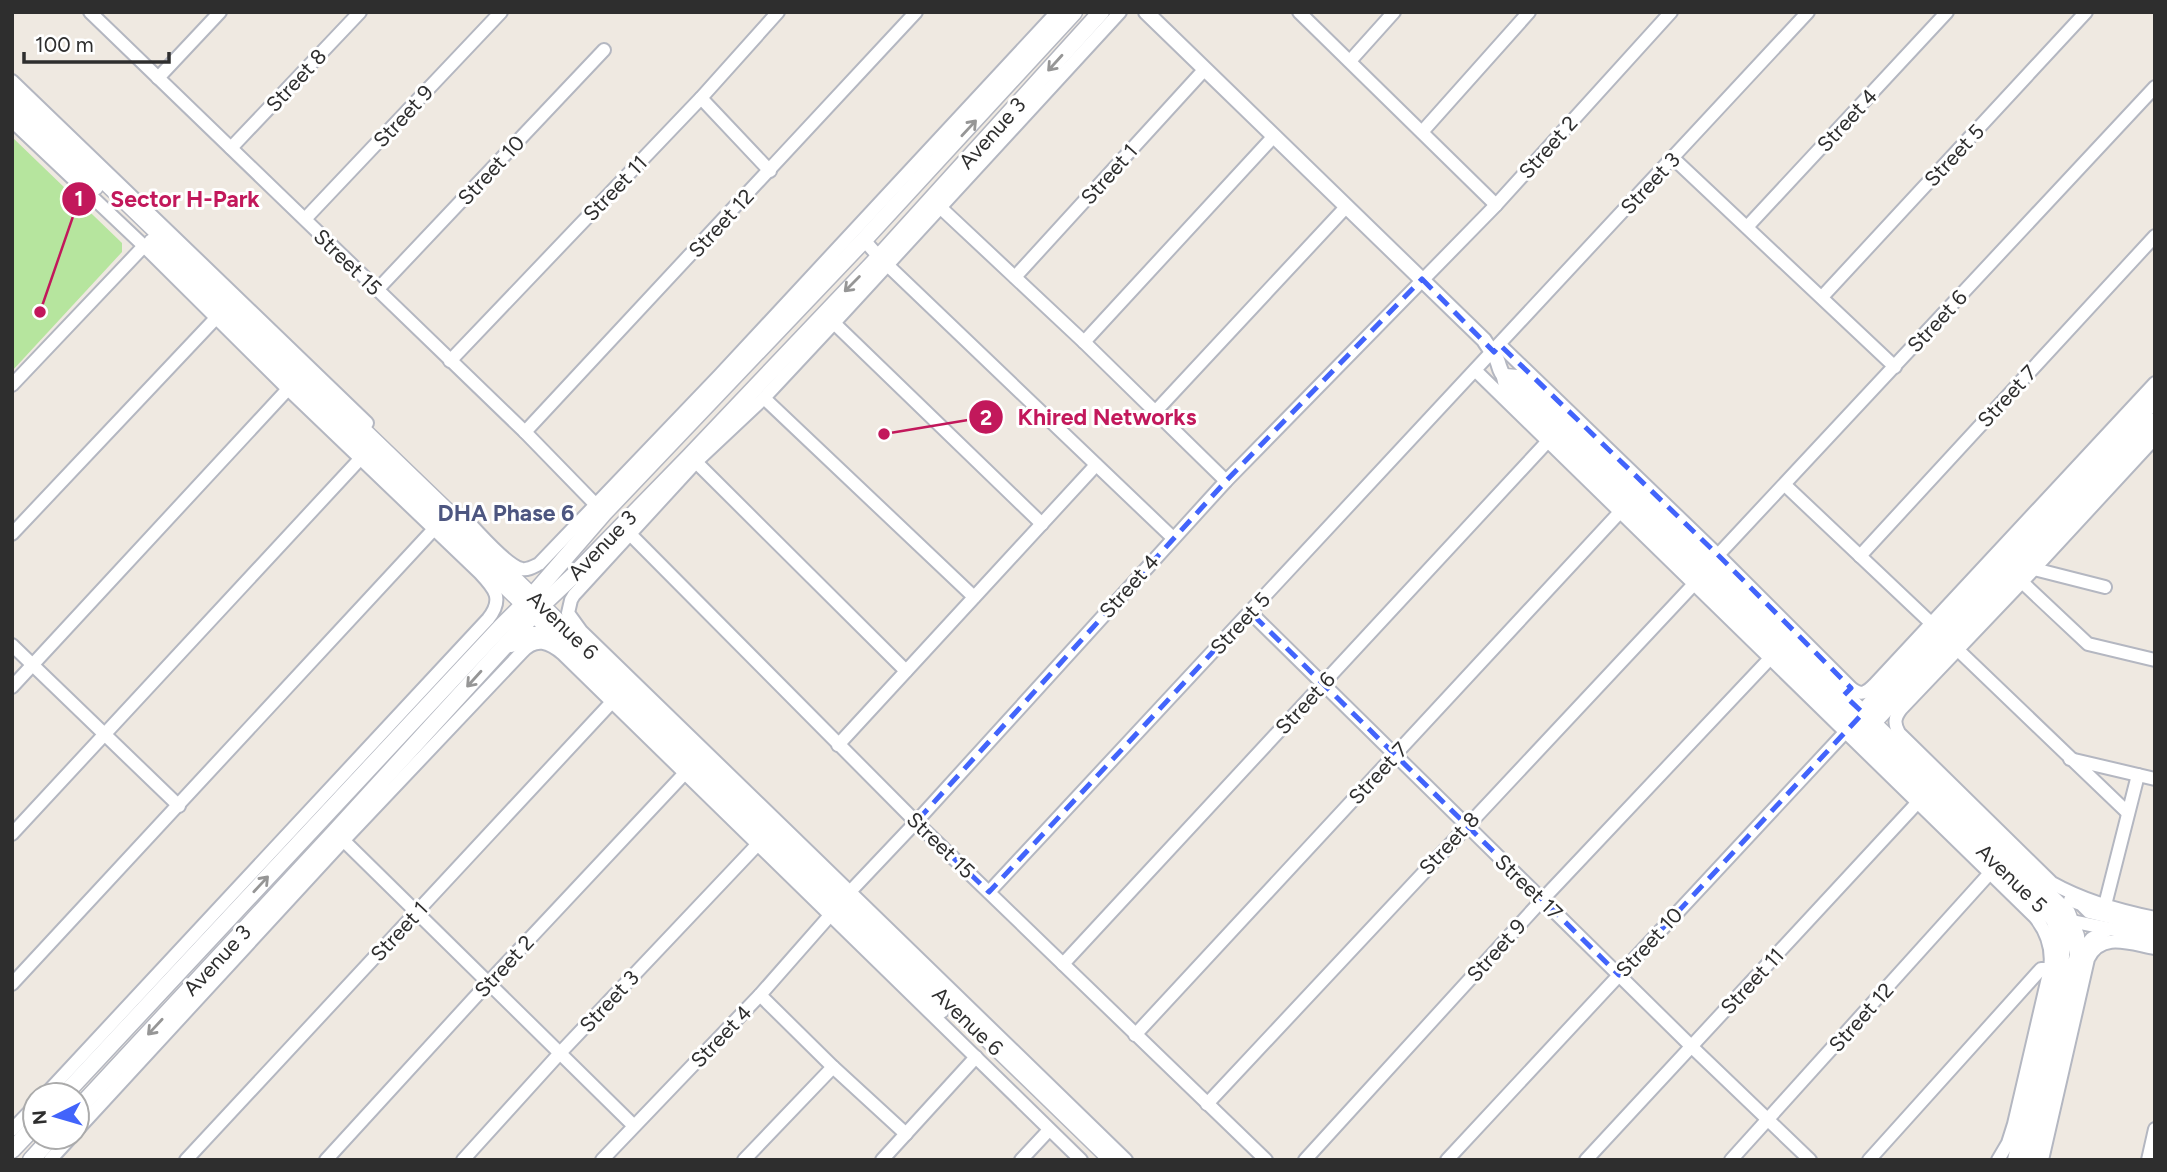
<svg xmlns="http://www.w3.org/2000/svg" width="2167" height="1172" viewBox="0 0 2167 1172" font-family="Figtree,sans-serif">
	<rect width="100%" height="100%" fill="#efe9e1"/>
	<path fill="#b6e59e" d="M 12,137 L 122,243 L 122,252 L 12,371 Z"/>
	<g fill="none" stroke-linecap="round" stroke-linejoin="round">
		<defs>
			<g id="minor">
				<path d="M 90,12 L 525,432 L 599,508"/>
				<path d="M 1120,12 L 834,323 L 764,398 L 696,462 L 574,595 L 571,600 L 568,613 L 581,631 L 1126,1160"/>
				<path d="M 1299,12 L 1496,205"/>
				<path d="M 1350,61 L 1394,12"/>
				<path d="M 158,78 L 220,12"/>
				<path d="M 12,81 L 367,423"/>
				<path d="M 701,98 L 770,171"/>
				<path d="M 12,121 L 144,246 L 288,389 L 480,573 C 495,589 504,599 488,619 L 45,1095"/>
				<path d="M 1422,132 L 1529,12"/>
				<path d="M 231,148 L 360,12"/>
				<path d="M 1673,158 L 1895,367"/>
				<path d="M 941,208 L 1084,342 L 1226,481"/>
				<path d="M 305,219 L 501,12"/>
				<path d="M 1747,227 L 1947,12"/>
				<path d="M 864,240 L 879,257 L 1173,538"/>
				<path d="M 1015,277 L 1204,70"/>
				<path d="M 377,290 L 604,50"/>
				<path d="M 1822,297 L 2086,12"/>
				<path d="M 834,323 L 1042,524"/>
				<path d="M 1084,342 L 1274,136"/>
				<path d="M 1500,345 L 1718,555 L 1851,688 C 1861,696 1866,693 1874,685 L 2155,383"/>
				<path d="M 450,361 L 701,98 L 778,12"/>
				<path d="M 1476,371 L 2035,917 C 2048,933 2053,949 2050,969 L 2041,969 L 1869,1160"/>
				<path d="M 12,385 L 144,246"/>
				<path d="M 764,398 L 974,597"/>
				<path d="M 1155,412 L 1346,207"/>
				<path d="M 525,432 L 916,12"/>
				<path d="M 2155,438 L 2022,582 L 1901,709 C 1894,718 1894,724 1899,733 L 2052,883 C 2084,901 2120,911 2155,918"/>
				<path d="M 696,462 L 906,671"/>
				<path d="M 1785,485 L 1932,624"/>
				<path d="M 470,524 C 482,536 507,566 522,569 C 528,570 533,567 539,564 L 719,376 L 1057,12"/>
				<path d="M 625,529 L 916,822 L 1266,1160"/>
				<path d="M 12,534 L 216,318"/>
				<path d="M 1718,555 L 2155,87"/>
				<path d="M 1860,556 L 2155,236"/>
				<path d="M 2034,569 L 2105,587"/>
				<path d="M 2022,582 L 2088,644 L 2155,660"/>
				<path d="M 1250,612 L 1691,1046 L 1810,1160"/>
				<path d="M 12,645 L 179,806"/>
				<path d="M 1958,650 L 2128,813"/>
				<path d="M 12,687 L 288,389"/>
				<path d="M 838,745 L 1096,465"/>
				<path d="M 2070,759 L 2155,779"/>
				<path d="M 12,834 L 360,459"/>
				<path d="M 339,836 L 633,1125"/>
				<path d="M 989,892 L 1808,12"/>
				<path d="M 845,897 L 916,822 L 1226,481 L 1496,205 L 1671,12"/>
				<path d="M 2070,900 L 2081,904 L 2089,912 L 2155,928"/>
				<path d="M 2105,905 L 2138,775"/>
				<path d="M 2063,926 L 2076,922 L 2155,938"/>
				<path d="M 2080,952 L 2092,938 L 2110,929"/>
				<path d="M 1063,964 L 1548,441"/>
				<path d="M 12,984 L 434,529"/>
				<path d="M 760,995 L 833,1067 L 906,1134"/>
				<path d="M 1135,1035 L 1620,512"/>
				<path d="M 1207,1104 L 1694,584"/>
				<path d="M 12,1130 L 35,1106"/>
				<path d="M 77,1130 L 344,840 L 522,652 C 536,637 549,642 563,654 L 1081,1160"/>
				<path d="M 50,1160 L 71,1137"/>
				<path d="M 186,1160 L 611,703"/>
				<path d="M 326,1160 L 488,983 L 684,774"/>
				<path d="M 463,1160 L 560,1053 L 757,845"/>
				<path d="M 602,1160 L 760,995 L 833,912"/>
				<path d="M 744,1160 L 833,1067"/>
				<path d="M 882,1160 L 976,1057"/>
				<path d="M 1021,1160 L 1049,1130"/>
				<path d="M 1305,1160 L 1542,900 L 1776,652"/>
				<path d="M 1447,1160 L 1850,727"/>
				<path d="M 1586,1160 L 1918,802"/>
				<path d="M 1731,1160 L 1990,873"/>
				<path d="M 1998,1160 L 2008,1143 L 2014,1124 L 2050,969"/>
				<path d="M 2042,1160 L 2088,959 C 2101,931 2131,944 2155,948"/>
				<path d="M 2148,1160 L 2155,1129"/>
			</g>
			<path id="tertiary" d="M 1146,12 L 1484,340 C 1487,345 1495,356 1497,360 C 1500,367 1499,371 1505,377"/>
			<g id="secondary">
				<path d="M 12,92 L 450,514 L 509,574 L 1112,1160"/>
				<path d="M 12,107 L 95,187"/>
				<path d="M 152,242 L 941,1010"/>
				<path d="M 511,644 L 531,635 L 555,635"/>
				<path d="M 1856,720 L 2155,399"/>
				<path d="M 1867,729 L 2155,421"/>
				<path d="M 64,1095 L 501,627 L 532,596 L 604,513 L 864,240 L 1074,12"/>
				<path d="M 77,1110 L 335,832 L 542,605 L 574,575 L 689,457 L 879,257 L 1101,12"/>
				<path d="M 12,1150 L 35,1126"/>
				<path d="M 31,1160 L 52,1137"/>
				<path d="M 2016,1160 L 2060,970 L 2062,942 L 2054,919 L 1508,390 L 1505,377 L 1517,378 L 1695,549 L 2067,913 L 2076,936 L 2078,955 L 2031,1160"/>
			</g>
		</defs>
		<use href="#minor" stroke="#b4b7c1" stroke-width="16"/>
		<use href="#tertiary" stroke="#b4b7c1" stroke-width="18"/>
		<use href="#secondary" stroke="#b4b7c1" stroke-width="19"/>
		<use href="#minor" stroke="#fff" stroke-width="12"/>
		<use href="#tertiary" stroke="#fff" stroke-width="14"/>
		<use href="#secondary" stroke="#fff" stroke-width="16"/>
	</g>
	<defs><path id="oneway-shaft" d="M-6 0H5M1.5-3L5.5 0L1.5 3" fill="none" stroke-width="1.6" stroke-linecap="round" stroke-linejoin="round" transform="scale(1.75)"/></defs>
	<g stroke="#969696">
		<use href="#oneway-shaft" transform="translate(1055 63) rotate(132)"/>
		<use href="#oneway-shaft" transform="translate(969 128) rotate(-47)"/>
		<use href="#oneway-shaft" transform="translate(852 284) rotate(135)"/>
		<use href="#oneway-shaft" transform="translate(474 679) rotate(132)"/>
		<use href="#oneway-shaft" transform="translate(261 884) rotate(-47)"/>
		<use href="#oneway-shaft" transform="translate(155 1027) rotate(133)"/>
	</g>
	<path fill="none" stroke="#4264fb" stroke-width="5" stroke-dasharray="14 9" stroke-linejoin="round" d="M 1422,279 L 1494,352 L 1500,345 L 1718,555 L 1851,688 L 1844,695 L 1863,713 L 1619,975 L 1250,612 L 989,892 L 916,822 L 1226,481 Z"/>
	<g text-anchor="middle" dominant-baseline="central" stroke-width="6" stroke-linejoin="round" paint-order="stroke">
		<g font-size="21" fill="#2e2e2e" stroke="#fff">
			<text transform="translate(296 80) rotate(-47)">Street 8</text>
			<text transform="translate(403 116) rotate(-47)">Street 9</text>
			<text transform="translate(1847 120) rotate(-47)">Street 4</text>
			<text transform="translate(992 133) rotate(-48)">Avenue 3</text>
			<text transform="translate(1548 147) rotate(-48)">Street 2</text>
			<text transform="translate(1954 155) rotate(-47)">Street 5</text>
			<text transform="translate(491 170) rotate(-47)">Street 10</text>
			<text transform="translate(1109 174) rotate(-48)">Street 1</text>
			<text transform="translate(1650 183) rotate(-47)">Street 3</text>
			<text transform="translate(615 188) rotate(-46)">Street 11</text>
			<text transform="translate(721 223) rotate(-47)">Street 12</text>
			<text transform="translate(348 262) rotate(44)">Street 15</text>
			<text transform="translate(1937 321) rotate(-47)">Street 6</text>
			<text transform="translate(2007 396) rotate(-47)">Street 7</text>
			<text transform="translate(602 545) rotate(-46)">Avenue 3</text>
			<text transform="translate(1129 586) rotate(-48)">Street 4</text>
			<text transform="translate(1240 623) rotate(-47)">Street 5</text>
			<text transform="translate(563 625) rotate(44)">Avenue 6</text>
			<text transform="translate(1305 703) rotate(-47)">Street 6</text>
			<text transform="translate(1378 773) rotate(-47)">Street 7</text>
			<text transform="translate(1449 843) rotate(-47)">Street 8</text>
			<text transform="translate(941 845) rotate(44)">Street 15</text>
			<text transform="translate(2012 878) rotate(44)">Avenue 5</text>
			<text transform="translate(1529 887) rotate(44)">Street 17</text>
			<text transform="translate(399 931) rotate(-47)">Street 1</text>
			<text transform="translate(1649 942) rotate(-47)">Street 10</text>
			<text transform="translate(1496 950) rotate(-48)">Street 9</text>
			<text transform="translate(217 960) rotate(-47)">Avenue 3</text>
			<text transform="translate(504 966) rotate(-47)">Street 2</text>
			<text transform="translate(1752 981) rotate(-47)">Street 11</text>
			<text transform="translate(609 1001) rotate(-47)">Street 3</text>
			<text transform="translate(1861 1017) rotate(-48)">Street 12</text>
			<text transform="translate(968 1021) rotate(44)">Avenue 6</text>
			<text transform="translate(721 1036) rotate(-46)">Street 4</text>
		</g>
		<g font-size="23" font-weight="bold" fill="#4d5680" stroke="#fff">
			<text x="506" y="513">DHA Phase 6</text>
		</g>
	</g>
	<path fill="none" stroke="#c2185b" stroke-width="2.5" d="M40 312L79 199M884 434L986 417"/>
	<g fill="#c2185b" stroke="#fff" stroke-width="2.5">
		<circle cx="40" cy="312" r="7"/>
		<circle cx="884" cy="434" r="7"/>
		<circle cx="79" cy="199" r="18"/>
		<circle cx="986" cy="417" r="18"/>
	</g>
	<g font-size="21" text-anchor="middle" font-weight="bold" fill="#fff">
		<text x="79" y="206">1</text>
		<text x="986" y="425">2</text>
	</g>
	<g font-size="23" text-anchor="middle" font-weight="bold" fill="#c2185b" stroke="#fff" stroke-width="6" stroke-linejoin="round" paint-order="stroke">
		<text x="185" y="207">Sector H-Park</text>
		<text x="1107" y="425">Khired Networks</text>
	</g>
	<rect width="2167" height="1172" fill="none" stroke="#2e2e2e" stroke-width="28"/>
	<g transform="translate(56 1116) rotate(265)"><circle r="33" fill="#ffffff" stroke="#ababab" stroke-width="2"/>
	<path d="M0-5L12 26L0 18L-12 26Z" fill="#4264fb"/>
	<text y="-10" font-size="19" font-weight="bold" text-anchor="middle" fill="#2e2e2e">N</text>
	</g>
	<path d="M24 52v10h145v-10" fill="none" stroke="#2e2e2e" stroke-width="3.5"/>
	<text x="35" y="52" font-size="21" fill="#2e2e2e" stroke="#ffffff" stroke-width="5" paint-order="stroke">100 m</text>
</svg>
